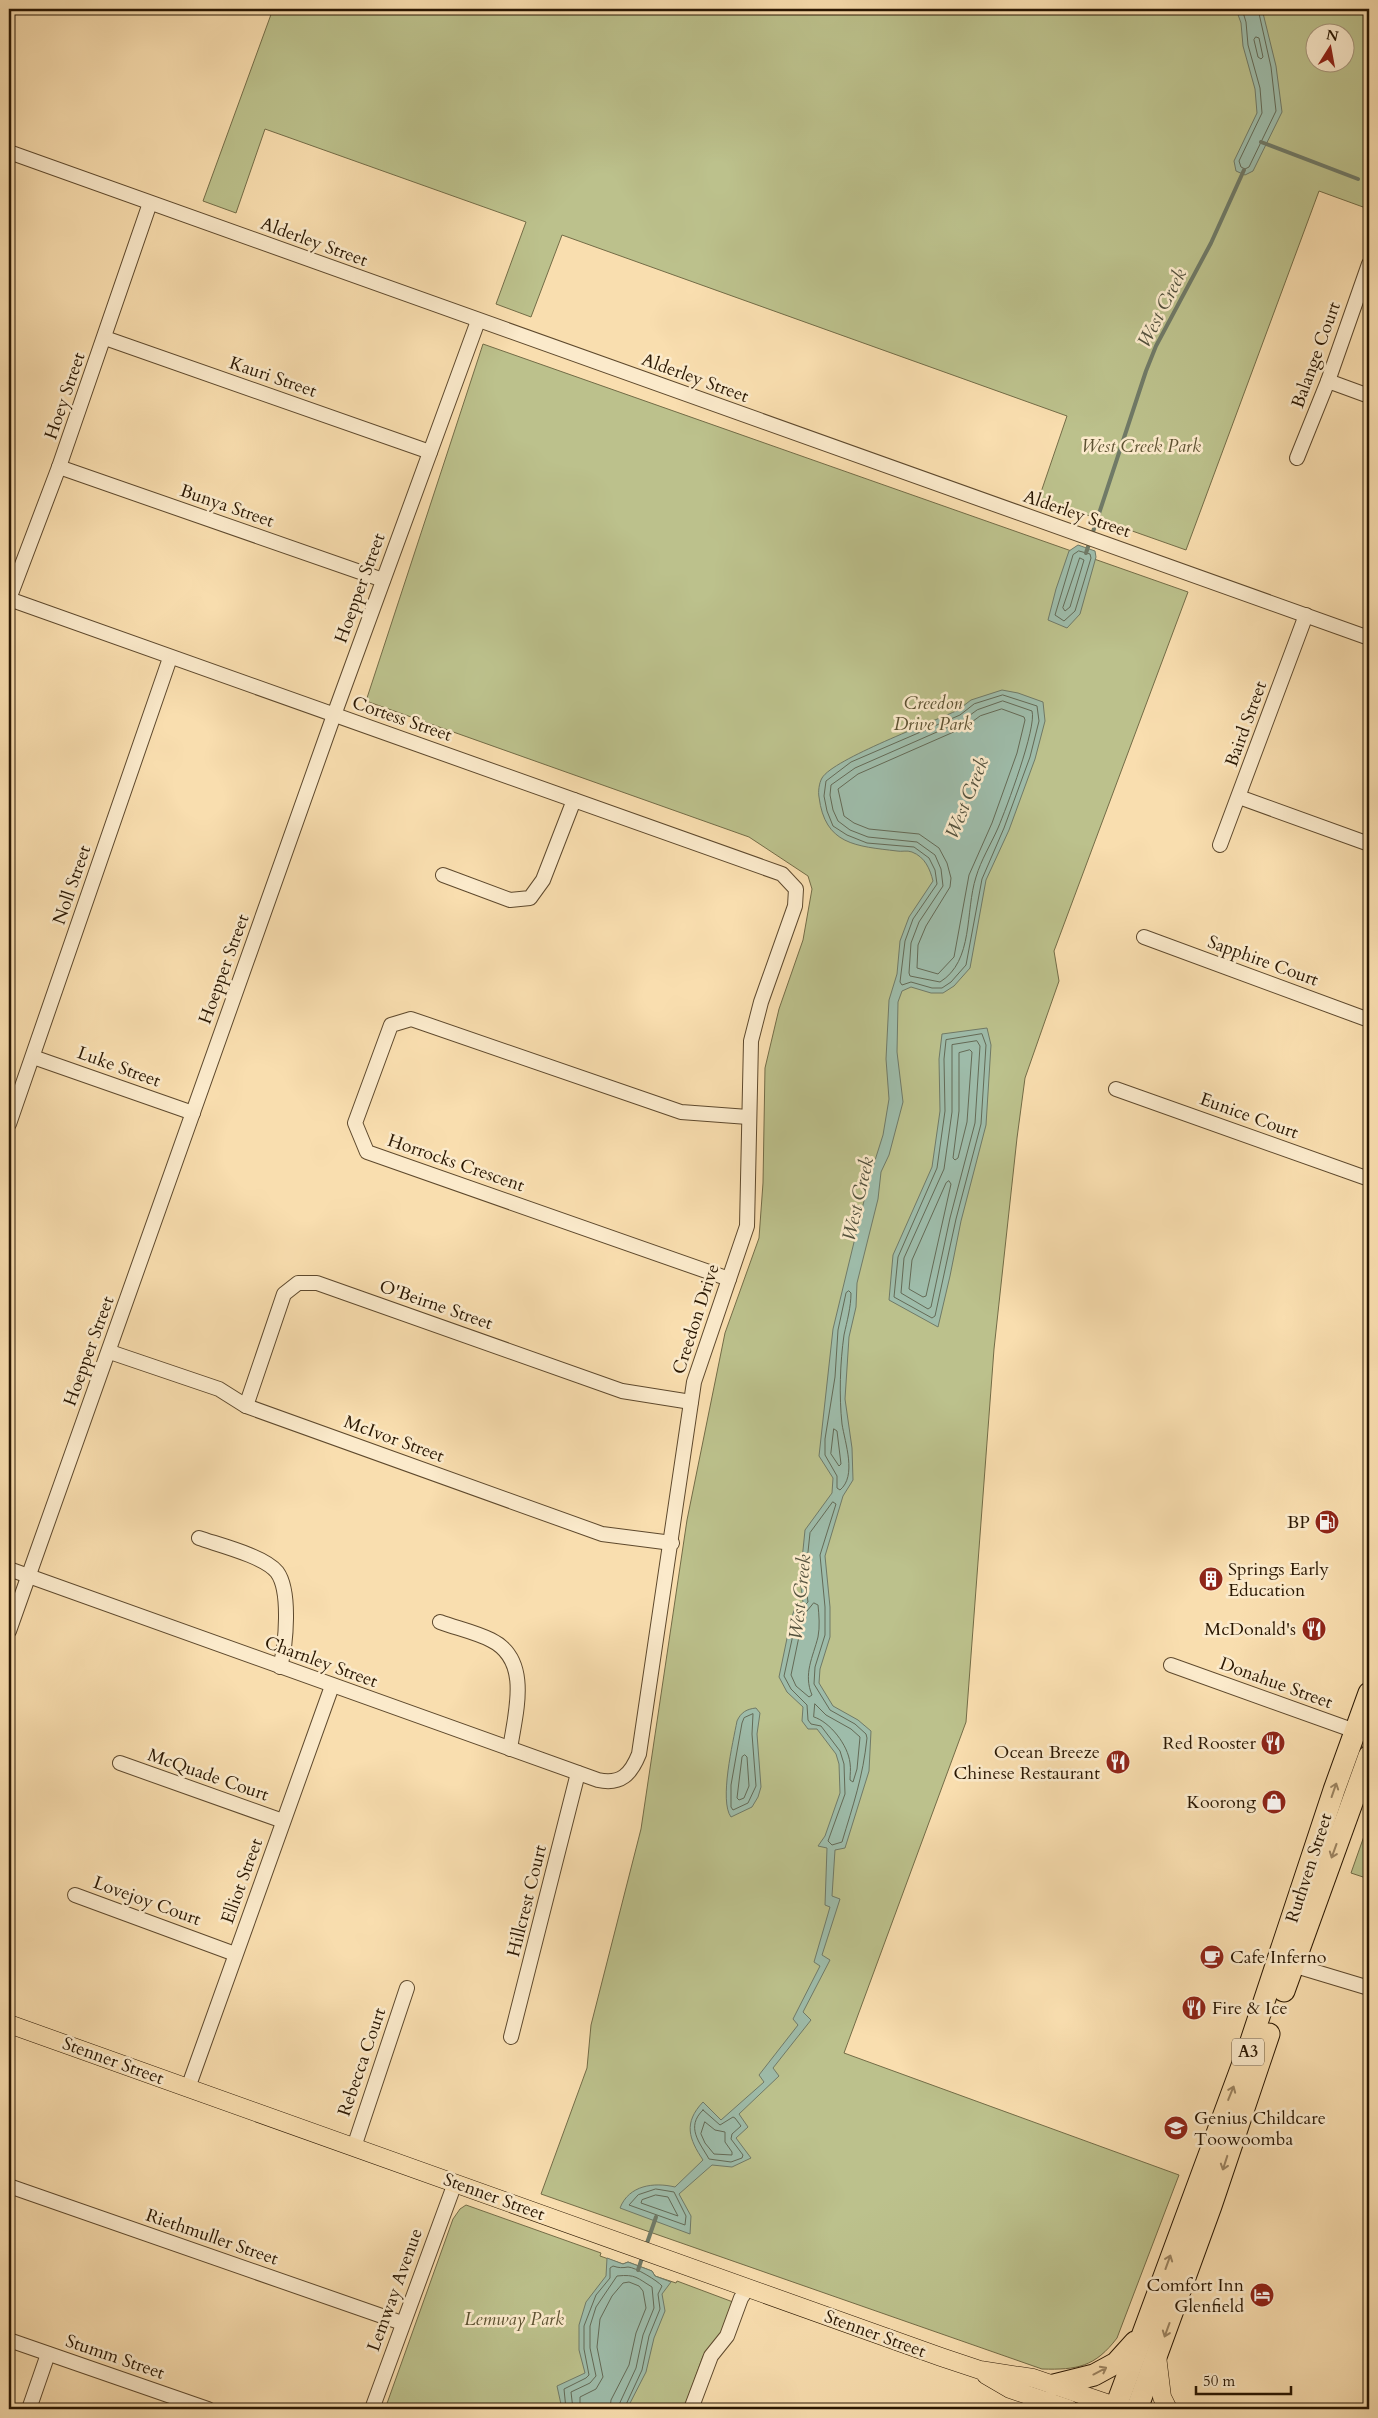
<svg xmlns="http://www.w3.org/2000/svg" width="1378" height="2418" viewBox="0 0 1378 2418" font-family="Cardo,serif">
	<rect width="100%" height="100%" fill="#f9deaf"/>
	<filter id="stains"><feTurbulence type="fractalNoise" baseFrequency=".004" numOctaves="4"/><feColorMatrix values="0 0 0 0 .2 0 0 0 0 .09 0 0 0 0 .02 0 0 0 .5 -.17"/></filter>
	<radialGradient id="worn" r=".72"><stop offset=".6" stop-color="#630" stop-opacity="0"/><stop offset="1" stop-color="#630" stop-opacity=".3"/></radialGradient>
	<g fill="#bcc18c" stroke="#736c47" fill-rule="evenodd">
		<path d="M 273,9 L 1369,9 L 1369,189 L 1363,207 L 1319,191 L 1186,550 L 1039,498 L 1067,416 L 562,235 L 531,317 L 496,304 L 526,222 L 265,129 L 236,213 L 203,201 ZM 1316,32 L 1346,32 L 1346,62 L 1316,62 Z"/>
		<path d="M 483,344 L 1188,592 L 1054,951 L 1059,981 L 1025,1078 L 1017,1138 L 994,1349 L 966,1722 L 844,2053 L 1179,2175 L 1117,2338 C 1095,2367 1077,2370 1042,2369 L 541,2194 L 587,2068 L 591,2025 L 641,1829 L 687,1520 L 725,1333 L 759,1238 L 763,1183 L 765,1068 L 779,1009 L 803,940 L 812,889 L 808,876 L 749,837 L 366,701 Z"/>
		<path d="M 1369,1822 L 1369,1879 L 1351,1873 Z"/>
		<path d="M 466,2205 L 601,2253 L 600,2256 L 623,2264 L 628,2262 L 652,2271 L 655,2276 L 676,2283 L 677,2281 L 733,2302 L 726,2326 L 703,2356 L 684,2409 L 385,2409 L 453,2219 L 460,2209 Z"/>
	</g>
	<g fill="#9ebcaa" stroke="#707a67">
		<path d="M 1236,9 L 1262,9 L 1276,66 L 1282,112 L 1253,171 L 1245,175 L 1236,171 L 1234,161 L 1257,113 L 1255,89 L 1243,46 L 1241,23 Z"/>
		<path d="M 1078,545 L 1095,551 L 1096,557 L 1080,614 L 1067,628 L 1048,620 L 1056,589 L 1069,551 Z"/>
		<path d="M 1002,690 L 1018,693 L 1043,702 L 1045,721 L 1035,759 L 1009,830 L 986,880 L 970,968 L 954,986 L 943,993 L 931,993 L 911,987 L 902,991 L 898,1002 L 897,1052 L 903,1102 L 889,1155 L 881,1172 L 878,1199 L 857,1283 L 856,1307 L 849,1337 L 845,1399 L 852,1448 L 853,1480 L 843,1496 L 825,1556 L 830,1607 L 830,1637 L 820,1669 L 819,1683 L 833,1706 L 858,1720 L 871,1731 L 869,1771 L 845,1848 L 835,1850 L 832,1896 L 840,1899 L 822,1955 L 830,1960 L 803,2012 L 811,2020 L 773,2068 L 779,2076 L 739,2114 L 748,2127 L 736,2138 L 751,2158 L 732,2167 L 712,2165 L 679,2194 L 691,2216 L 690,2234 L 620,2208 C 629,2185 654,2182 675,2187 L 703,2160 C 689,2139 683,2123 703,2102 L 721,2120 L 764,2082 L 759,2075 L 798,2025 L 793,2019 L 820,1966 L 814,1962 L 830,1907 L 825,1905 L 827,1848 L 818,1846 L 825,1836 L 840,1793 L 839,1764 L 836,1754 L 817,1729 L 808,1729 L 802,1721 L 803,1707 L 787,1692 L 779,1677 L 791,1619 L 795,1608 L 803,1602 L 800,1580 L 805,1530 L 832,1493 L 833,1478 L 819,1456 L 833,1329 L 870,1176 L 883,1135 L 889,1099 L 886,1059 L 889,1000 L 897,974 L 900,941 L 909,917 L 933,881 C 930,869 925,857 912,852 C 907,850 901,852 897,851 C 856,846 825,845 819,797 C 818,792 819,783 822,778 C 833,759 933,722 958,710 L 971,700 Z"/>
		<path d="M 987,1028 L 991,1045 L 986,1125 L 961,1221 L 950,1276 L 938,1327 L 889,1300 L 893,1255 L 932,1167 L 940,1111 L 939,1059 L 942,1034 Z"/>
		<path d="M 756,1708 L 760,1713 L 757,1734 L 761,1787 L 758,1797 L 752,1807 L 731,1817 C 719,1801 733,1742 737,1721 C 741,1712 747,1709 756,1708 Z"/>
		<path d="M 607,2258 L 623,2264 L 628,2262 L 652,2271 L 655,2276 L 671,2282 L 662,2294 L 665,2311 L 654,2338 L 646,2372 L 627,2409 L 562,2409 L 557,2386 L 585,2373 L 579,2350 L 579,2325 L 586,2302 L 606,2276 Z"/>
	</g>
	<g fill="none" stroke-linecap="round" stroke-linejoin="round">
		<g stroke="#646a56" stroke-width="1">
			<path d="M 1242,9 L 1246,22 L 1248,45 L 1260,88 L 1262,113 L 1239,161 L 1241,167 L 1245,169 L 1249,167 L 1276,111 L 1271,67 L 1258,9"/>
			<path d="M 1256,37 L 1259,38 L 1263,57 L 1261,59 L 1258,57 L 1254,40 Z"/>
			<path d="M 1079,551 L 1090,554 L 1091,558 L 1075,611 L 1064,621 L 1055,615 L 1073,555 Z"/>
			<path d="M 1080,558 L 1084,560 L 1070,607 L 1065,611 L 1063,608 Z"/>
			<path d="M 1003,695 L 1037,706 L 1039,721 L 1030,757 L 1004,828 L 982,879 L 966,965 L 951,982 L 942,988 L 932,988 L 911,982 L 902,985 L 900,982 L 905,941 L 913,919 L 937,884 L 935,870 L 929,858 L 914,847 L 867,843 L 847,835 L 833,826 L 827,811 L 824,796 L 826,781 L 851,762 L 960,715 L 974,704 Z"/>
			<path d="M 1003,701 L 1032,711 C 1037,727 1006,809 998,828 C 991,844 981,860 976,877 C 965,911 974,961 940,982 L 910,976 L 909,973 L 911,943 L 919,922 L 943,886 L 941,869 L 935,855 L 917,842 L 868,837 L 850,830 L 838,821 L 833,810 L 830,795 L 831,785 L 855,768 L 962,721 L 977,710 Z"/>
			<path d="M 1002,709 L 1024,717 L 1025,720 L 1017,753 L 992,823 L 969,875 L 954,957 L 938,974 L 917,968 L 918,945 L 926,926 L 950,887 L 951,878 L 947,863 L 939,848 L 919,834 L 869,829 L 854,823 L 844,816 L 838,789 L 858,774 L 965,727 L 980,716 Z"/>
			<path d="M 982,1034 L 986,1045 L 981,1124 L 956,1219 L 935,1316 L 932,1318 L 894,1297 L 898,1257 L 937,1168 L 945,1111 L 944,1059 L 946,1040 Z"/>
			<path d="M 977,1041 L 980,1046 L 975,1123 L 950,1218 L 931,1307 L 928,1309 L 901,1293 L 904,1258 L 944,1169 L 952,1112 L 952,1045 Z"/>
			<path d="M 970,1050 L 972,1052 L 967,1122 L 958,1158 L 955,1160 L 953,1158 L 959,1111 L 959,1053 Z"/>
			<path d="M 949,1181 L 951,1184 L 926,1296 L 923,1297 L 909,1289 L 912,1260 L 946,1183 Z"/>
			<path d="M 849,1291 L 851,1293 C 851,1307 847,1321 844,1335 C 840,1363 839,1396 842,1424 C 845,1443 857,1476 840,1490 L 837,1488 L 837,1476 L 825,1455 L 825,1439 L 835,1377 L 838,1330 L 846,1293 Z"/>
			<path d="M 834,1429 L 837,1431 L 841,1464 L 839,1466 L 831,1454 Z"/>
			<path d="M 833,1502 L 836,1504 L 820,1555 L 825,1607 L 825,1635 L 815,1667 L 814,1684 L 830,1710 L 855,1724 L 866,1734 L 867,1738 C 863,1777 853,1805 842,1842 L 832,1845 L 828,1841 L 845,1794 L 844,1764 L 840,1751 L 821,1726 L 811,1724 L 808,1720 L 807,1705 L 791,1689 L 784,1676 L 796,1621 L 799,1611 L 808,1602 L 805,1580 L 810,1533 Z"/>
			<path d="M 814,1603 L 818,1605 C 819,1615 820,1627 818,1637 C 813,1657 803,1674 812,1695 L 809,1697 L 796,1686 L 791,1675 L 802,1622 L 804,1615 Z"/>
			<path d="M 815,1704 L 826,1715 L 851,1729 L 860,1737 L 857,1769 L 853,1782 L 850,1780 C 850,1774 851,1769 850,1763 C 848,1745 830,1722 814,1717 Z"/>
			<path d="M 753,1714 L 752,1734 L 756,1786 L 748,1803 L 733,1810 L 731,1807 L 731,1785 L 742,1723 L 744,1718 Z"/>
			<path d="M 745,1755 L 747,1757 L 749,1786 L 744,1798 L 739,1800 L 737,1798 L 742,1757 Z"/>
			<path d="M 703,2110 L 720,2125 L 733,2117 L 735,2118 L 741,2126 L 732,2134 L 731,2139 L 743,2155 L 742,2158 L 731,2162 L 709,2159 C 700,2143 685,2127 703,2110 Z"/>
			<path d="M 705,2122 L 715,2130 L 725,2132 L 725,2142 L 732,2152 L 732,2155 L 714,2154 L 705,2143 L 701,2134 Z"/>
			<path d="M 656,2189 L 674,2192 L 686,2216 L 685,2225 L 629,2205 L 638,2195 Z"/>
			<path d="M 656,2195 L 668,2197 L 678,2216 L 641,2203 L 642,2200 Z"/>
			<path d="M 566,2409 L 564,2389 L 586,2378 L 589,2375 L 584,2349 L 584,2326 L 596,2295 L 610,2278 L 610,2268 L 613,2266 C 619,2268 622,2268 628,2267 C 635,2267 658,2281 662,2286 L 658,2294 L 660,2309 L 649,2336 L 642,2370 L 624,2409"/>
			<path d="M 573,2409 L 571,2392 L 590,2383 L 596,2376 L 590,2348 L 590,2326 L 596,2307 L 617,2276 C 636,2274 637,2278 652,2287 L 654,2308 L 643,2335 L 636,2368 L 617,2409"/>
			<path d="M 580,2409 L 580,2397 L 596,2389 L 603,2377 L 597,2347 L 600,2319 L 612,2296 L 623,2283 L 629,2282 L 639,2286 L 643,2291 L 646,2308 L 636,2333 L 629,2365 L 611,2400 L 610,2409"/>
		</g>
		<g stroke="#707a67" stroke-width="4">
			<path d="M 1261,142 L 1358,179"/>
			<path d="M 1086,553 L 1146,371 L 1156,346 L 1211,243 L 1244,170"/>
			<path d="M 646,2246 L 656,2217"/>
			<path d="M 638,2270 L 643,2255"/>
		</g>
		<defs>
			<g id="minor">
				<path d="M 9,152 L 1369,638"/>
				<path d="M 105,338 L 430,452"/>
				<path d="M 1328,381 L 1369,396"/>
				<path d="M 1297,458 L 1328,381 L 1369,264"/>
				<path d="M 59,467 L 383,580"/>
				<path d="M 9,599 L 782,874 L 796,889 L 795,906 L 761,1002 L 751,1041 L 747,1226 L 694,1382 L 639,1754 C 631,1774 621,1785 598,1780 L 9,1569"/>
				<path d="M 9,599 L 59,467 L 150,203"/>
				<path d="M 1239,797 L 1369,844"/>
				<path d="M 1220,845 L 1306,615"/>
				<path d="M 443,875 L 510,900 L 530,898 L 543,880 L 574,800"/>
				<path d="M 1144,937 L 1369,1020"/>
				<path d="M 33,1057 L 193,1113"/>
				<path d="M 1116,1089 L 1369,1179"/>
				<path d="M 9,1124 L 170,658"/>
				<path d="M 729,1279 L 367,1152 L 355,1123 L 391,1025 L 411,1019 L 681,1112 L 748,1117"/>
				<path d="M 110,1352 L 219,1389 L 246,1406 L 602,1534 L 672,1543"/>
				<path d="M 246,1406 L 284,1294 L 298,1283 L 317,1283 L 622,1391 L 691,1402"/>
				<path d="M 199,1538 C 219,1545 264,1556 277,1572 C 291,1591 286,1645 280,1667"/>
				<path d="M 440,1622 C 456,1628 475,1632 491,1640 C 532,1660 515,1714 510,1749"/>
				<path d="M 9,1631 L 334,715 L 478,321"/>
				<path d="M 1171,1665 L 1369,1736"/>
				<path d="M 120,1763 L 283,1821"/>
				<path d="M 75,1895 L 235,1954"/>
				<path d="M 1286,1963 L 1369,1988"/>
				<path d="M 511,2037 L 578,1773"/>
				<path d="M 188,2088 L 332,1686"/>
				<path d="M 354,2147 L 407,1988"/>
				<path d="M 9,2186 L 402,2323"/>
				<path d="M 9,2340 L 208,2409"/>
				<path d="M 29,2409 L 48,2354"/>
				<path d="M 372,2409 L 455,2183"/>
				<path d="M 691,2409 L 711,2356 L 727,2336 L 741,2298 L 748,2288"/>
			</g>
			<g id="major">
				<path d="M 9,2024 L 941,2357 L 980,2370 L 1033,2378 L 1124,2409"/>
				<path d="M 1157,2356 L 1162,2397 L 1168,2409"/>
				<path d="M 986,2375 L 1010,2389 L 1069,2409"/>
			</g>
			<g id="highway">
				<path d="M 1284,1991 L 1369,1756"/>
				<path d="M 1054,2385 L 1094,2375 L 1116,2363 L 1135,2342"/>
				<path d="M 1115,2409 L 1249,2047 L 1334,1790 L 1369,1693"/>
				<path d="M 1137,2409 L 1211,2206 L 1269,2034"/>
			</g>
		</defs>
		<use href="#minor" stroke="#5e492d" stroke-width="16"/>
		<use href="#major" stroke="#2a1702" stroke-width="19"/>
		<use href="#highway" stroke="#2a1702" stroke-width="23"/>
		<use href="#minor" stroke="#fbeacb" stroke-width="14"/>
		<use href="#major" stroke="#f9deaf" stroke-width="18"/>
		<use href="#highway" stroke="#f9deaf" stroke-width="21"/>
	</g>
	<defs><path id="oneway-shaft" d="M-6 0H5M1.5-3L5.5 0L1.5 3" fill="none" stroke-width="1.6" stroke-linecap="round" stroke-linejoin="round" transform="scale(1.25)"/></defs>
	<g stroke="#9c8461">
		<use href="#oneway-shaft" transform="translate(1334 1790) rotate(-71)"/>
		<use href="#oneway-shaft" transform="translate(1334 1851) rotate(110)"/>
		<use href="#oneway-shaft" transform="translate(1231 2093) rotate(-68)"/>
		<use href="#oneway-shaft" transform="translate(1225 2163) rotate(108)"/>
		<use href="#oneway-shaft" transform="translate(1168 2262) rotate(-70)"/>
		<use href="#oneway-shaft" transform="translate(1167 2330) rotate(110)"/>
		<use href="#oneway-shaft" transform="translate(1100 2371) rotate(-28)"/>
	</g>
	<defs>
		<symbol id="fuel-disc" viewBox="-11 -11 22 22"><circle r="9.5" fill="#8f2418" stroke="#fbeacb"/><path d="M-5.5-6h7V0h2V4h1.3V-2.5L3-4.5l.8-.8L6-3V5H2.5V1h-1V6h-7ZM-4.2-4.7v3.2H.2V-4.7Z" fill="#fff"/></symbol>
		<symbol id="building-disc" viewBox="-11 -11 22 22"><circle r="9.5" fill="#8f2418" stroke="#fbeacb"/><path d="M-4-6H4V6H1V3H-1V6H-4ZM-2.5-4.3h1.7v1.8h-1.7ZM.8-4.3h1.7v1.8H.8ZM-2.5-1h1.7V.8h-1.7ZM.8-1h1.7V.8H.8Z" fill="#fff"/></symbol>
		<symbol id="restaurant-disc" viewBox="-11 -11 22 22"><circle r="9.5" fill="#8f2418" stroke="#fbeacb"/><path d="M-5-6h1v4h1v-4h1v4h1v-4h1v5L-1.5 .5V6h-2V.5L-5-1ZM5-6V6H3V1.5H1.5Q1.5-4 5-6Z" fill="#fff"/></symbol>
		<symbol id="shop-disc" viewBox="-11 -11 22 22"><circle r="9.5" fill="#8f2418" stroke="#fbeacb"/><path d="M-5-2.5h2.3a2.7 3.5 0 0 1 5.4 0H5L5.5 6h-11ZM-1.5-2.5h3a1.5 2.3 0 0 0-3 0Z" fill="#fff"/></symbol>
		<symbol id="cafe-disc" viewBox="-11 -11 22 22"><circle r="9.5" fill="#8f2418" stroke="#fbeacb"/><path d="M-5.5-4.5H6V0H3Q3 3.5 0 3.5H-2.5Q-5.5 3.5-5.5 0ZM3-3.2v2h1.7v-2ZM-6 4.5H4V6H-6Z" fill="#fff"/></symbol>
		<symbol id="school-disc" viewBox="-11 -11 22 22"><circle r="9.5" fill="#8f2418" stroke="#fbeacb"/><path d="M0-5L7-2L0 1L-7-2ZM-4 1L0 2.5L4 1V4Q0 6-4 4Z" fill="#fff"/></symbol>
		<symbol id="hotel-disc" viewBox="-11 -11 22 22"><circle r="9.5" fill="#8f2418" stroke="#fbeacb"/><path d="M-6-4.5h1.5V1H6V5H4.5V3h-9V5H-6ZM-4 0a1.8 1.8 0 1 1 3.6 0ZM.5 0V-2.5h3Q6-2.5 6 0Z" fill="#fff"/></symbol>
	</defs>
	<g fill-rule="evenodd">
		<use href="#fuel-disc" x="1313" y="1508" width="28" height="28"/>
		<use href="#building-disc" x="1197" y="1565" width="28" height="28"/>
		<use href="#restaurant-disc" x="1300" y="1615" width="28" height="28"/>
		<use href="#restaurant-disc" x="1259" y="1729" width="28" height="28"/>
		<use href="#restaurant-disc" x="1104" y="1748" width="28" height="28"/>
		<use href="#shop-disc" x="1260" y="1788" width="28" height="28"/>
		<use href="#cafe-disc" x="1198" y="1943" width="28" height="28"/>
		<use href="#restaurant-disc" x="1180" y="1994" width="28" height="28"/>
		<use href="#school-disc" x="1162" y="2114" width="28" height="28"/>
		<use href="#hotel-disc" x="1248" y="2281" width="28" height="28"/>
	</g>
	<g text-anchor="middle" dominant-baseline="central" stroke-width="5" stroke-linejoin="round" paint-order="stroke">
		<rect fill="#fbeacb" stroke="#69563e" stroke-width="1" x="1232" y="2038.5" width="32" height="27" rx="4"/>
		<g font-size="16" font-weight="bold" fill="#2a1702">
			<text x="1248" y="2052">A3</text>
		</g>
		<g font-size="18" fill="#2a1702" stroke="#fbeacb">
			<text transform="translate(314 242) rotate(20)">Alderley Street</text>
			<text transform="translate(1316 355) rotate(-70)">Balange Court</text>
			<text transform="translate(273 377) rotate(19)">Kauri Street</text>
			<text transform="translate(695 378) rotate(20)">Alderley Street</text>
			<text transform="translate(65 396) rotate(-71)">Hoey Street</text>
			<text transform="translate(227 506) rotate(19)">Bunya Street</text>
			<text transform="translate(1077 514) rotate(19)">Alderley Street</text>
			<text transform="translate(360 588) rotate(-70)">Hoepper Street</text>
			<text transform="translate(402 719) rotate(19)">Cortess Street</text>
			<text transform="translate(1246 724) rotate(-70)">Baird Street</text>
			<text transform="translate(72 885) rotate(-71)">Noll Street</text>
			<text transform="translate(1263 961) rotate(20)">Sapphire Court</text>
			<text transform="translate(224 969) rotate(-70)">Hoepper Street</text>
			<text transform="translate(119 1067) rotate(20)">Luke Street</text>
			<text transform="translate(1249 1116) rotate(20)">Eunice Court</text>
			<text transform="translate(456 1163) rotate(19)">Horrocks Crescent</text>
			<text transform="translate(436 1305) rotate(19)">O'Beirne Street</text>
			<text transform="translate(696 1319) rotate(-72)">Creedon Drive</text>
			<text transform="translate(89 1351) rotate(-70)">Hoepper Street</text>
			<text transform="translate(394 1439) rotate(20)">McIvor Street</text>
			<text transform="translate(321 1662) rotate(20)">Charnley Street</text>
			<text transform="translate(1276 1683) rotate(20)">Donahue Street</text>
			<text transform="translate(208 1775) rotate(19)">McQuade Court</text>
			<text transform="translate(1309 1868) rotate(-72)">Ruthven Street</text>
			<text transform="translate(242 1881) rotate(-70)">Elliot Street</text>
			<text transform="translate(147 1901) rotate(20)">Lovejoy Court</text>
			<text transform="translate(527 1901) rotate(-76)">Hillcrest Court</text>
			<text transform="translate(113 2061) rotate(20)">Stenner Street</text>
			<text transform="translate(362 2062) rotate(-71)">Rebecca Court</text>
			<text transform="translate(494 2197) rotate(20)">Stenner Street</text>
			<text transform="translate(212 2237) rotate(19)">Riethmuller Street</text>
			<text transform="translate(395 2290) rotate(-70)">Lemway Avenue</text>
			<text transform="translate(875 2334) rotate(20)">Stenner Street</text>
			<text transform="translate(115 2357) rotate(19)">Stumm Street</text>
		</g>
		<g font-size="18" font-style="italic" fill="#5d5232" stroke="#fbeacb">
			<text x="1141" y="446">West Creek Park</text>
			<text x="933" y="703">Creedon<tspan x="933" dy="21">Drive Park</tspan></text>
			<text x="514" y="2319">Lemway Park</text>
		</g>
		<g font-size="18" fill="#2a1702" stroke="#fbeacb" text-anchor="end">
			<text x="1310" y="1522">BP</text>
			<text x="1228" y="1569" text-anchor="start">Springs Early<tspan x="1228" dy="21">Education</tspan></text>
			<text x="1296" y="1629">McDonald's</text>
			<text x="1256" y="1743">Red Rooster</text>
			<text x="1100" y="1752">Ocean Breeze<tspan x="1100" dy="21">Chinese Restaurant</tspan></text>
			<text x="1256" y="1802">Koorong</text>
			<text x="1230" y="1957" text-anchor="start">Cafe Inferno</text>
			<text x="1212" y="2008" text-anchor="start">Fire &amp; Ice</text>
			<text x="1194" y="2118" text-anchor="start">Genius Childcare<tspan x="1194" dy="21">Toowoomba</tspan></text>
			<text x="1244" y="2285">Comfort Inn<tspan x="1244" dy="21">Glenfield</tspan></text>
		</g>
		<g font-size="19" font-style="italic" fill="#53513d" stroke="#fbeacb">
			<text transform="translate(1162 308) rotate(-63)">West Creek</text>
			<text transform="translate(967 798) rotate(-68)">West Creek</text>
			<text transform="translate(858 1199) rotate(-77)">West Creek</text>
			<text transform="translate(800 1597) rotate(-84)">West Creek</text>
		</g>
	</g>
	<rect width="1378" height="2418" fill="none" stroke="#f9deaf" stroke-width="30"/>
	<rect x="10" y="10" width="1358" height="2398" fill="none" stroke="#2a1702" stroke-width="2.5"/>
	<rect x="15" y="15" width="1348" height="2388" fill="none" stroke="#2a1702"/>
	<g transform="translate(1330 48) rotate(11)"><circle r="24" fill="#fbeacb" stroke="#a7967b"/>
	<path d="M0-4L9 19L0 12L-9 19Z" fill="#8f2418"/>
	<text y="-8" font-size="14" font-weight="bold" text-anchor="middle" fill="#2a1702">N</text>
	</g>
	<path d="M1196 2386v8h95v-8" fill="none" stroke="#2a1702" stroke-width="2.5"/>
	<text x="1203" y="2386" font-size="15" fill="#2a1702" stroke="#fbeacb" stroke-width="4" paint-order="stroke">50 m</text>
	<rect width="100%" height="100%" filter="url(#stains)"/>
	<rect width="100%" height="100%" fill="url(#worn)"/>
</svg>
